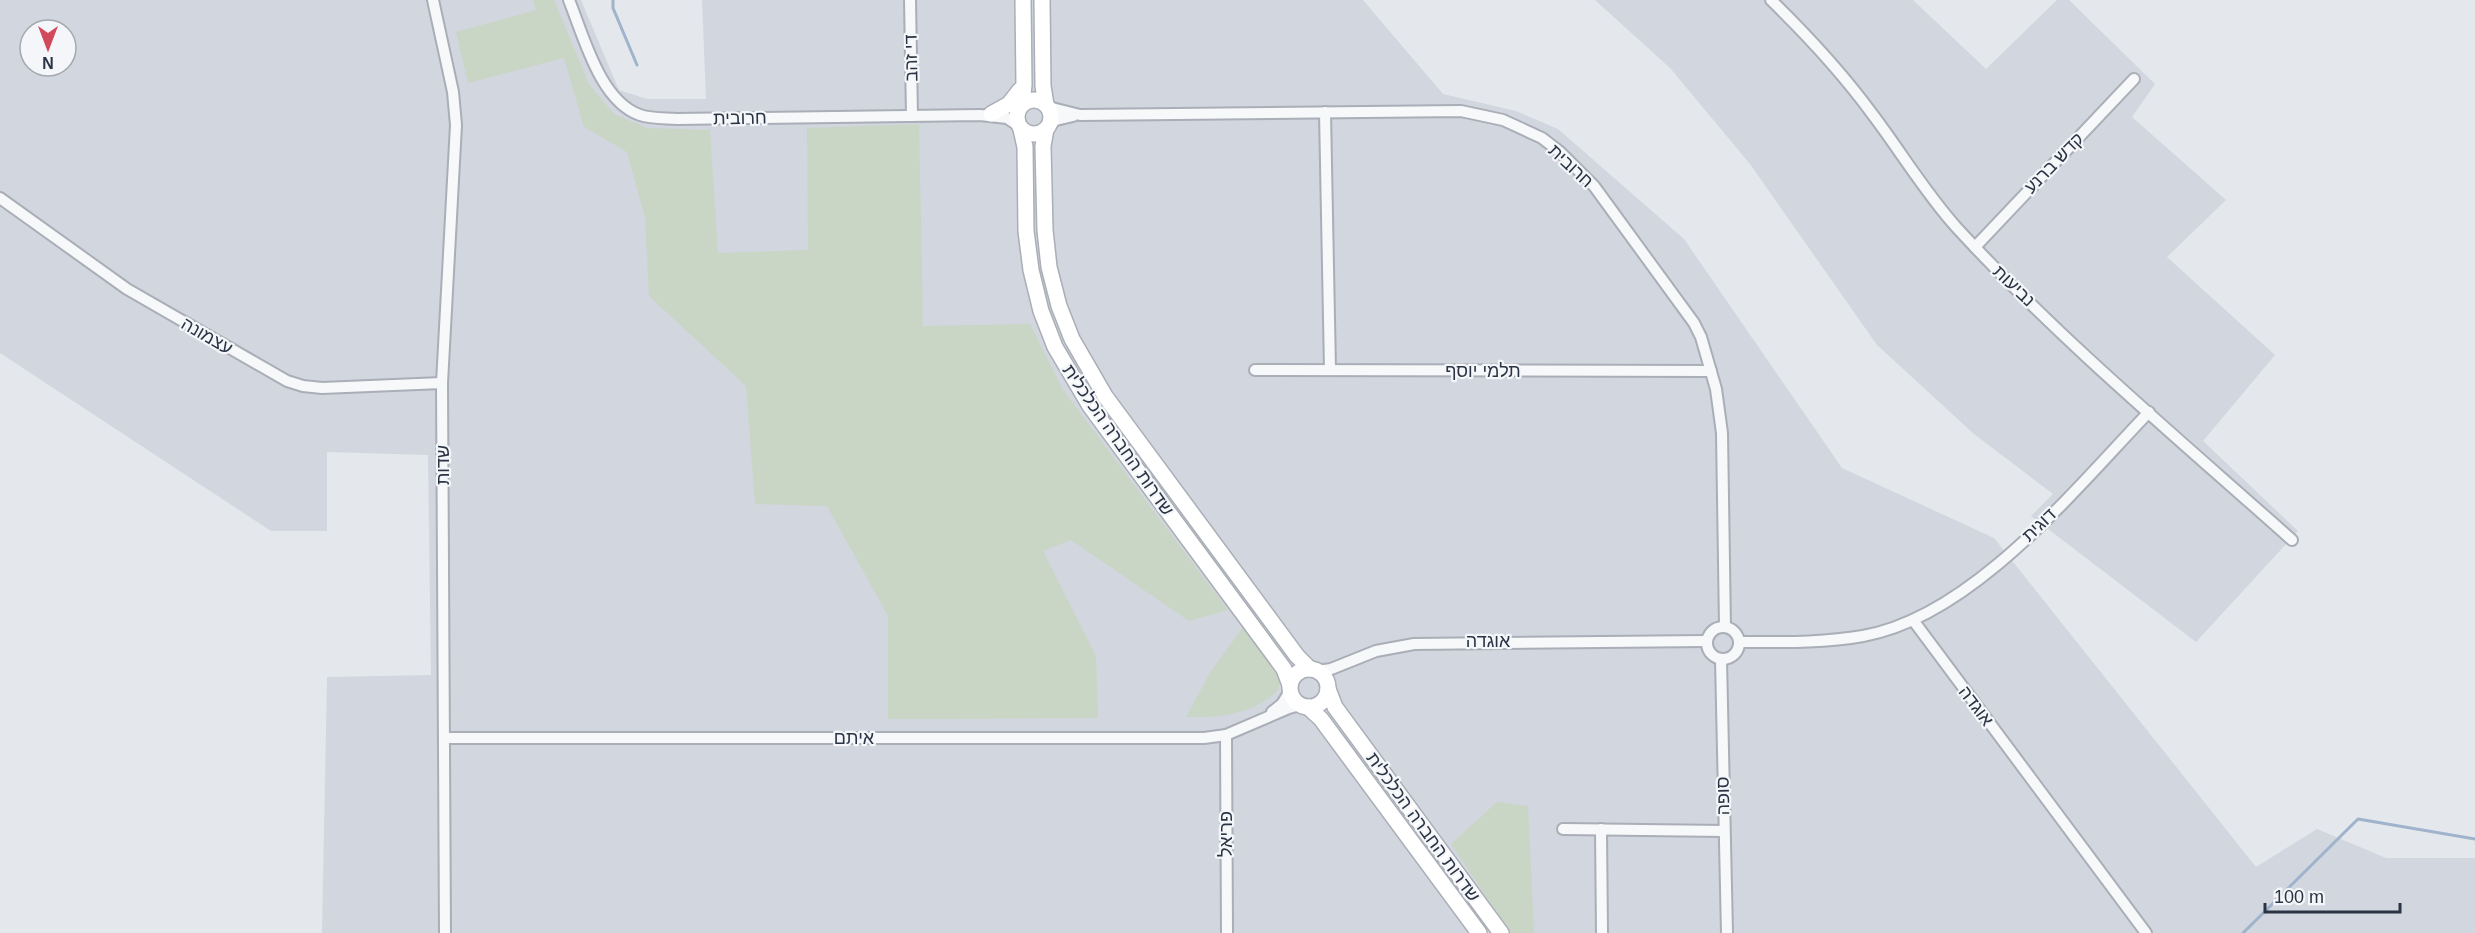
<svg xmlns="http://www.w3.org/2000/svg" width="2475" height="933" viewBox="0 0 2475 933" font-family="Helvetica,'Noto Sans Hebrew',sans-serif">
	<rect width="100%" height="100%" fill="#e4e7ec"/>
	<g fill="#d2d6de" fill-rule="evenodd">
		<path d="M 0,0 L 581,0 L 619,90 L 647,99 L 706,99 L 702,0 L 1363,0 L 1443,94 L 1516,111 L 1558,129 L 1684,239 L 1842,468 L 1994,538 L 2256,867 L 2317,829 L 2386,858 L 2475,858 L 2475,933 L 322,933 L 327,677 L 431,675 L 428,455 L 327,452 L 327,531 L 271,531 L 0,353 ZM 30,30 L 66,30 L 66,66 L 30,66 Z"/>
		<path d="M 1595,0 L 1913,0 L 1986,69 L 2057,0 L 2069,0 L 2155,84 L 2132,117 L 2226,200 L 2167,257 L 2275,355 L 2203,441 L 2298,531 L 2196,642 L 2031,516 L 2053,494 L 1974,434 L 1877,345 L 1750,164 L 1670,68 Z"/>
	</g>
	<g fill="#c9d6c5">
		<path d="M 533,0 L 554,0 L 589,84 L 614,114 L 647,128 L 710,130 L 718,253 L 808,250 L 807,128 L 919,124 L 923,326 L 1030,324 L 1063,390 L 1228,610 L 1189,621 L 1071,540 L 1043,551 L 1096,656 L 1098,718 L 888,719 L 888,616 L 827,506 L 755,504 L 746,386 L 649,296 L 645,218 L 627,152 L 584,127 L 564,58 L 468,83 L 456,32 L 536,10 Z"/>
		<path d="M 1244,626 L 1277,676 L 1280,682 L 1278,690 C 1254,714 1219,718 1186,717 L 1211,671 Z"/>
		<path d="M 1497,802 L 1528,806 L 1534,933 L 1510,933 L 1451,844 Z"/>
	</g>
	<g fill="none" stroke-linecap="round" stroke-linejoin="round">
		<g stroke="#9fb4cc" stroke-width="3">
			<path d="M 613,0 L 613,8 L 637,65"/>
			<path d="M 2243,933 L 2358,819 L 2475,839"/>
		</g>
		<defs>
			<g id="street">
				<path d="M 433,0 L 453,92 L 456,125 L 442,383 L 445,933"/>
				<path d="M 569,0 C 584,37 600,101 640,115 C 652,119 665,118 677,119 L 980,115 L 1007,118 L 1019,126"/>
				<path d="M 910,0 L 912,116"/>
				<path d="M 1771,0 C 1808,36 1843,74 1873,115 C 1901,152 1926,194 1957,228 C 2060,340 2179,439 2292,540"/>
				<path d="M 1048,107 L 1080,115 L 1461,111 L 1503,120 L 1542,138 L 1560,152 L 1594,186 L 1694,323 L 1701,337 L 1716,389 L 1722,433 L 1725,627"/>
				<path d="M 1325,112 L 1330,370"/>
				<path d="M 1048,126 L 1056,120 L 1073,116"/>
				<path d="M 0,198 L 127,289 L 287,381 L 303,386 L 322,388 L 442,383"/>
				<path d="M 1975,247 L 2134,79"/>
				<path d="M 1255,370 L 1711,371"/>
				<path d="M 1913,620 L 2146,933"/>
				<circle cx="1723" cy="643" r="16"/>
				<path d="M 1740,642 C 1781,642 1823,643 1863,636 C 1972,617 2075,489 2149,412"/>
				<path d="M 1721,659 L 1727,933"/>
				<path d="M 1317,671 L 1331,669 L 1376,651 L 1414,644 L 1707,641"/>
				<path d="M 1272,712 L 1282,704 L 1290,691"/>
				<path d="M 1226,735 L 1227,933"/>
				<path d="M 444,738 L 1204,738 L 1226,735 L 1289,708 L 1300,705"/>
				<path d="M 1563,829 L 1724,831"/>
				<path d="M 1601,829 L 1602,933"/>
			</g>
			<g id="secondary">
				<path d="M 1042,0 L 1043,86 L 1046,105"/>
				<circle cx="1034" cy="117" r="17"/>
				<path d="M 1022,104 L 1024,85 L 1023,0"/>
				<path d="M 991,114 L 1009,104 L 1020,90"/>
				<path d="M 1021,129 L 1025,147 L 1026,231 L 1031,270 L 1041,311 L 1055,347 L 1090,406 L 1284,669 L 1290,685"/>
				<path d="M 1046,129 L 1043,146 L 1045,230 L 1049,267 L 1059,306 L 1072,339 L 1105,396 L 1297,656 L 1310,669"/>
				<circle cx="1309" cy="688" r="19"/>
				<path d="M 1328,689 L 1335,707 L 1501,933"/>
				<path d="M 1308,707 L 1321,719 L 1479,933"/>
			</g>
		</defs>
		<use href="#street" stroke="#a9aeb7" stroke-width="14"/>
		<use href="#secondary" stroke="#a9aeb7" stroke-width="18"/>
		<use href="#street" stroke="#f7f8fa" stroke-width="10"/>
		<use href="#secondary" stroke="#fff" stroke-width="15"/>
	</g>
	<g text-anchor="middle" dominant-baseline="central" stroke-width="4.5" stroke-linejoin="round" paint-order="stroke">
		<g font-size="18" fill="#2b3445" stroke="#f4f6f9">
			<text transform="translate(911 58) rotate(-91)">די זהב</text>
			<text transform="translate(740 118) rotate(-1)">חרובית</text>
			<text transform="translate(2054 163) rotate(-46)">קדש ברנע</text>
			<text transform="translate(1571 166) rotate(43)">חרובית</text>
			<text transform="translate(2014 286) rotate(44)">נביעות</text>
			<text transform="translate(207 336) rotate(30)">עצמונה</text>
			<text x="1483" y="371">תלמי יוסף</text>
			<text transform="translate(1118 440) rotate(55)">שדרות החברה הכלכלית</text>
			<text transform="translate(443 465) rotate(-90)">שדות</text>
			<text transform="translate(2039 525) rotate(-44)">דוגית</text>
			<text x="1488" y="641">אוגדה</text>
			<text transform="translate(1976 706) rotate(53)">אוגדה</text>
			<text x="854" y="738">איתם</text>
			<text transform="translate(1723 796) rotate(-91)">סופה</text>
			<text transform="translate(1423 827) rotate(54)">שדרות החברה הכלכלית</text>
			<text transform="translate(1226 834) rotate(-90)">פריאל</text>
		</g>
	</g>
	<g transform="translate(48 48) rotate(180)"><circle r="28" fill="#f4f6f9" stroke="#a4a8b1" stroke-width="1.5"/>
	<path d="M0-4.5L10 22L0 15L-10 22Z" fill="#d1495b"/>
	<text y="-9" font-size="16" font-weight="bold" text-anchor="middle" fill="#2b3445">N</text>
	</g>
	<path d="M2265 903v9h135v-9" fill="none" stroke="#2b3445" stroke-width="3"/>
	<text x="2274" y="903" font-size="18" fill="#2b3445" stroke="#f4f6f9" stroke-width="4.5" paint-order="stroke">100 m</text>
</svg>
